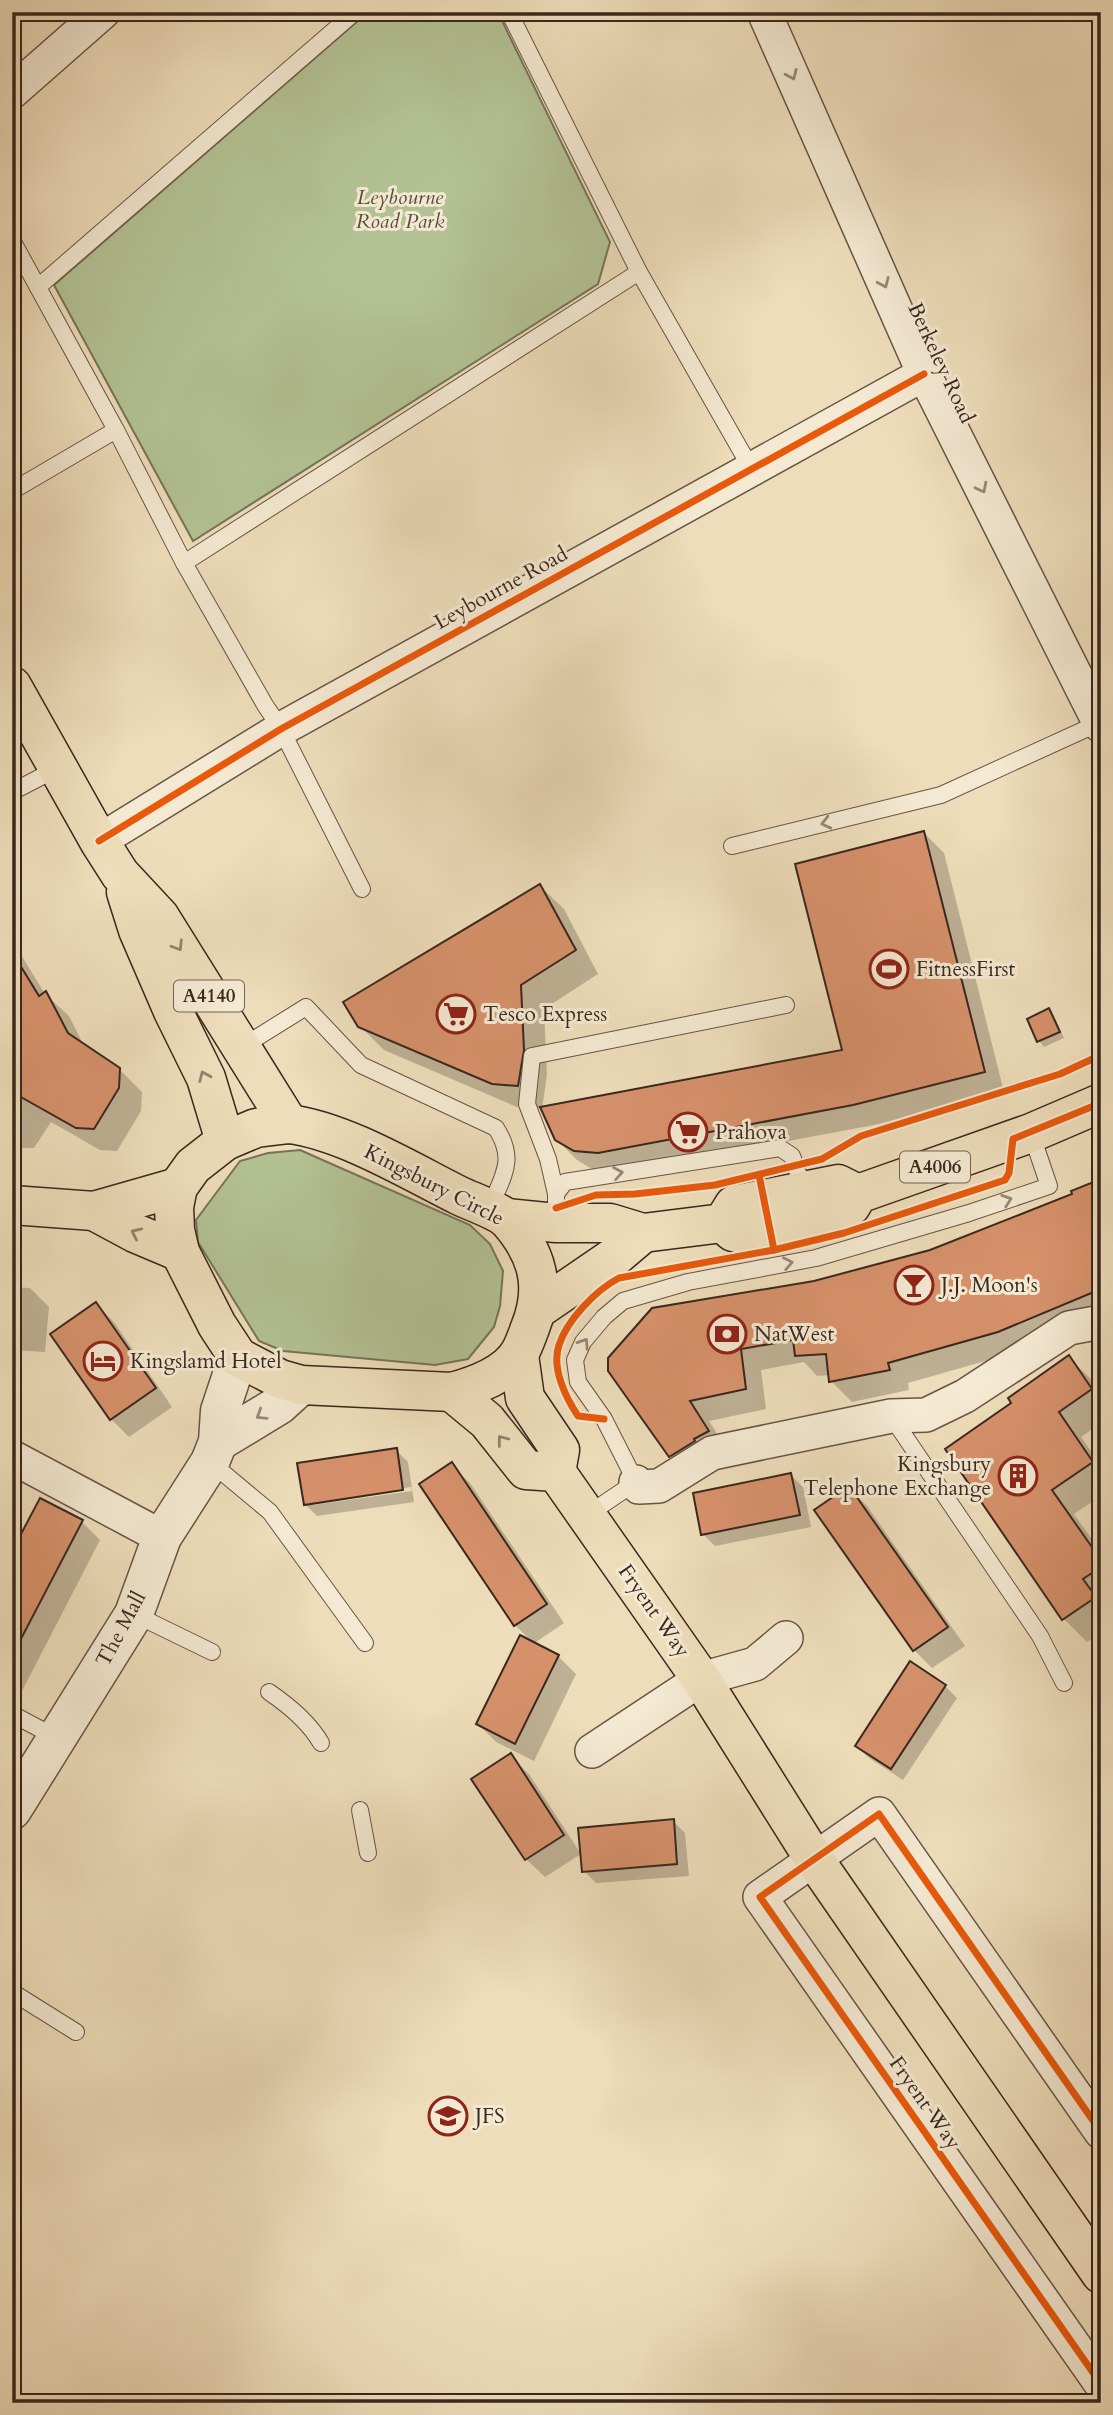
<svg xmlns="http://www.w3.org/2000/svg" width="1113" height="2415" viewBox="0 0 1113 2415" font-family="Cardo,serif">
	<rect width="100%" height="100%" fill="#eeddba"/>
	<filter id="stains"><feTurbulence type="fractalNoise" baseFrequency=".00286" numOctaves="4"/><feColorMatrix values="0 0 0 0 .2 0 0 0 0 .09 0 0 0 0 .02 0 0 0 .5 -.17"/></filter>
	<radialGradient id="worn" r=".72"><stop offset=".6" stop-color="#630" stop-opacity="0"/><stop offset="1" stop-color="#630" stop-opacity=".3"/></radialGradient>
	<g fill="#b3c294" stroke="#76745a" stroke-width="2">
		<path d="M 368,12 L 500,12 L 504,25 L 610,242 L 598,284 L 193,541 L 54,285 Z"/>
		<path d="M 300,1150 L 470,1225 L 490,1244 L 503,1271 L 500,1306 L 494,1327 L 468,1359 L 435,1365 L 283,1351 L 259,1341 L 198,1242 L 196,1220 L 240,1161 L 268,1153 Z"/>
	</g>
	<g fill="#0003" fill-rule="evenodd">
		<path d="M 924,833 L 944,853 L 1004,1092 L 874,1125 L 619,1173 L 595,1171 L 577,1160 L 556,1139 L 542,1109 L 517,1107 L 384,1050 L 360,1026 L 540,886 L 564,909 L 598,974 L 544,1009 L 547,1075 L 542,1109 L 844,1052 Z"/>
		<path d="M 12,940 L 45,994 L 69,1016 L 84,1046 L 119,1069 L 142,1092 L 141,1111 L 117,1151 L 100,1150 L 51,1122 L 34,1148 L 12,1148 Z"/>
		<path d="M 1049,1010 L 1054,1016 L 1064,1038 L 1044,1047 L 1039,1041 Z"/>
		<path d="M 1101,1180 L 1101,1318 L 1021,1351 L 908,1383 L 909,1390 L 852,1402 L 831,1381 L 830,1375 L 817,1376 L 804,1362 L 761,1370 L 766,1409 L 709,1421 L 728,1451 L 691,1476 L 671,1456 L 610,1371 L 815,1282 L 930,1252 L 1075,1195 Z"/>
		<path d="M 12,1287 L 30,1288 L 49,1307 L 45,1352 L 12,1350 Z"/>
		<path d="M 96,1304 L 114,1322 L 172,1407 L 129,1437 L 111,1419 Z"/>
		<path d="M 1069,1358 L 1093,1381 L 1101,1393 L 1101,1423 L 1081,1437 L 1101,1465 L 1101,1496 L 1074,1514 L 1101,1552 L 1101,1633 L 1087,1642 L 1064,1619 L 1014,1404 Z"/>
		<path d="M 396,1450 L 408,1462 L 414,1502 L 317,1516 L 305,1504 ZM 411,1487 L 412,1491 L 313,1505 L 313,1502 Z"/>
		<path d="M 451,1465 L 470,1483 L 564,1623 L 533,1644 L 558,1656 L 576,1674 L 534,1761 L 496,1742 L 478,1724 L 533,1643 L 515,1625 Z"/>
		<path d="M 791,1475 L 803,1487 L 811,1527 L 715,1546 L 703,1534 Z"/>
		<path d="M 849,1488 L 867,1506 L 965,1646 L 932,1668 L 914,1650 L 816,1511 Z"/>
		<path d="M 41,1500 L 82,1522 L 100,1540 L 22,1691 L 12,1686 L 12,1555 Z"/>
		<path d="M 945,1686 L 957,1698 L 903,1780 L 869,1758 L 857,1746 Z"/>
		<path d="M 510,1756 L 529,1774 L 581,1854 L 545,1877 L 526,1859 L 474,1779 Z"/>
		<path d="M 673,1821 L 685,1833 L 689,1876 L 596,1883 L 584,1871 Z"/>
	</g>
	<g fill="#d6916b" stroke="#3a271f" stroke-width="2">
		<path d="M 924,831 L 985,1072 L 853,1105 L 598,1153 L 574,1151 L 555,1140 L 540,1107 L 842,1050 L 795,864 Z"/>
		<path d="M 540,884 L 576,950 L 521,985 L 524,1050 L 518,1086 L 492,1084 L 358,1027 L 343,1002 Z"/>
		<path d="M 12,952 L 39,996 L 46,991 L 68,1033 L 120,1068 L 119,1088 L 94,1129 L 76,1128 L 12,1092 Z"/>
		<path d="M 1049,1008 L 1060,1032 L 1037,1042 L 1027,1019 Z"/>
		<path d="M 1101,1179 L 1101,1289 L 998,1332 L 888,1363 L 890,1370 L 829,1382 L 826,1354 L 795,1356 L 793,1340 L 741,1349 L 746,1389 L 690,1401 L 709,1431 L 694,1439 L 695,1441 L 669,1457 L 608,1371 L 608,1358 L 652,1308 L 814,1281 L 930,1250 L 1072,1194 L 1071,1191 Z"/>
		<path d="M 96,1302 L 156,1388 L 110,1420 L 50,1334 Z"/>
		<path d="M 1069,1355 L 1092,1389 L 1059,1412 L 1093,1462 L 1052,1490 L 1101,1560 L 1101,1567 L 1083,1579 L 1096,1597 L 1062,1620 L 945,1449 L 1011,1403 L 1008,1398 Z"/>
		<path d="M 397,1448 L 403,1490 L 304,1505 L 297,1463 Z"/>
		<path d="M 452,1462 L 547,1604 L 514,1626 L 419,1484 Z"/>
		<path d="M 791,1473 L 800,1515 L 701,1535 L 693,1493 Z"/>
		<path d="M 849,1486 L 948,1627 L 913,1651 L 814,1510 Z"/>
		<path d="M 40,1498 L 83,1520 L 12,1656 L 12,1551 Z"/>
		<path d="M 520,1635 L 559,1655 L 515,1744 L 476,1724 Z"/>
		<path d="M 910,1661 L 946,1685 L 891,1769 L 855,1746 Z"/>
		<path d="M 511,1753 L 564,1835 L 525,1860 L 471,1779 Z"/>
		<path d="M 674,1819 L 677,1864 L 582,1872 L 578,1828 Z"/>
	</g>
	<g fill="none" stroke-linecap="round" stroke-linejoin="round">
		<defs>
			<g id="service">
				<path d="M 509,12 L 639,272 L 752,470"/>
				<path d="M 12,240 L 116,430 L 184,563 L 265,705 L 281,729 L 362,889"/>
				<path d="M 38,287 L 355,12"/>
				<path d="M 12,491 L 116,430"/>
				<path d="M 184,563 L 639,272"/>
				<path d="M 12,792 L 58,768"/>
				<path d="M 732,846 L 941,795 L 1099,723"/>
				<path d="M 240,1048 L 306,1007 L 361,1065 L 496,1128 C 517,1161 502,1176 490,1208"/>
				<path d="M 556,1194 L 565,1182 L 780,1148 L 792,1156 L 804,1190"/>
				<path d="M 556,1223 L 556,1194 L 548,1159 L 527,1104 L 532,1056 L 786,1005"/>
				<path d="M 891,1416 L 1040,1636 L 1064,1683"/>
				<path d="M 210,1462 L 270,1512 L 365,1643"/>
				<path d="M 587,1515 L 636,1482 L 604,1419 L 578,1382 L 575,1360 L 583,1342 L 604,1317 L 623,1301 L 688,1282 L 816,1258 L 969,1213 L 1049,1186 L 1031,1133"/>
				<path d="M 134,1614 L 212,1652"/>
				<path d="M 269,1692 C 288,1705 309,1722 321,1743"/>
				<path d="M 12,1714 L 57,1738"/>
				<path d="M 360,1810 L 368,1853"/>
				<path d="M 12,1992 L 76,2032"/>
			</g>
			<g id="minor">
				<path d="M 764,12 L 924,374 L 1101,726"/>
				<path d="M 12,92 L 103,12"/>
				<path d="M 99,841 L 281,729 L 924,374"/>
				<path d="M 12,1457 L 162,1537"/>
				<path d="M 636,1482 L 639,1487 L 659,1486 L 712,1453 L 891,1416 L 926,1415 L 965,1396 L 1069,1328 L 1101,1322"/>
				<path d="M 592,1751 L 701,1679 L 755,1664 L 786,1638"/>
				<path d="M 1101,2132 L 879,1814 L 760,1897 L 1101,2384"/>
			</g>
			<g id="tertiary">
				<path d="M 218,1442 L 279,1405 L 301,1385"/>
				<path d="M 12,1810 L 134,1614 L 162,1537 L 210,1462 L 218,1442 L 220,1411 L 238,1357"/>
			</g>
			<g id="primary">
				<path d="M 12,686 L 99,841 L 120,874 L 160,917 L 289,1124"/>
				<path d="M 126,892 L 138,930 L 173,1011 L 206,1078 L 225,1141"/>
				<path d="M 289,1124 C 344,1131 410,1171 460,1196 C 473,1202 499,1211 508,1220 C 537,1253 547,1286 530,1328 C 527,1336 524,1345 520,1352 C 508,1374 475,1386 452,1392 L 301,1385 L 280,1379 L 238,1357 L 217,1325 L 180,1252 L 175,1230 L 174,1207 L 178,1187 L 193,1166 L 225,1141 L 256,1128 Z"/>
				<path d="M 12,1205 L 94,1211 L 178,1187"/>
				<path d="M 94,1211 L 135,1233 L 180,1252"/>
				<path d="M 506,1218 L 556,1223 L 610,1223 L 643,1233 L 723,1223 L 733,1232 L 744,1235 L 840,1214 L 851,1206 L 858,1194 L 1031,1133 L 1101,1103"/>
				<path d="M 723,1223 L 734,1205 L 838,1184 L 858,1194"/>
				<path d="M 538,1309 L 617,1255 L 643,1233"/>
				<path d="M 519,1355 L 525,1398 L 560,1450 L 556,1472"/>
				<path d="M 452,1392 L 487,1421 L 526,1470 L 556,1472 L 559,1476 L 701,1679 L 814,1859 L 1101,2274"/>
			</g>
		</defs>
		<use href="#service" stroke="#675446" stroke-width="18"/>
		<use href="#minor" stroke="#675446" stroke-width="36"/>
		<use href="#tertiary" stroke="#675446" stroke-width="41"/>
		<use href="#primary" stroke="#3a271f" stroke-width="41"/>
		<use href="#service" stroke="#f4e9d2" stroke-width="16"/>
		<use href="#minor" stroke="#f4e9d2" stroke-width="33"/>
		<use href="#tertiary" stroke="#f4e9d2" stroke-width="38"/>
		<use href="#primary" stroke="#eeddba" stroke-width="38"/>
		<defs>
			<g id="cycleway">
				<path d="M 99,841 L 281,729 L 924,374"/>
				<path d="M 556,1208 L 596,1195 L 635,1194 L 715,1185 L 822,1159 L 861,1136 L 1060,1074 L 1101,1055"/>
				<path d="M 774,1250 L 844,1233 L 1005,1180 L 1009,1173 L 1013,1139 L 1101,1103"/>
				<path d="M 604,1419 L 578,1416 C 566,1398 551,1368 559,1345 C 567,1320 596,1290 619,1278 L 774,1250 L 759,1175"/>
				<path d="M 1101,2132 L 879,1814 L 760,1897 L 1101,2384"/>
			</g>
		</defs>
		<use href="#cycleway" stroke="#f4e9d2" stroke-width="11"/>
		<use href="#cycleway" stroke="#e8590c" stroke-width="7"/>
	</g>
	<defs><path id="oneway-chevron" d="M-2-3.5L2.5 0L-2 3.5" fill="none" stroke-width="1.6" stroke-linecap="round" stroke-linejoin="round" transform="scale(1.75)"/></defs>
	<g stroke="#978878">
		<use href="#oneway-chevron" transform="translate(792 75) rotate(66)"/>
		<use href="#oneway-chevron" transform="translate(884 283) rotate(66)"/>
		<use href="#oneway-chevron" transform="translate(982 488) rotate(63)"/>
		<use href="#oneway-chevron" transform="translate(826 823) rotate(166)"/>
		<use href="#oneway-chevron" transform="translate(618 1173) rotate(-10)"/>
		<use href="#oneway-chevron" transform="translate(1007 1200) rotate(-19)"/>
		<use href="#oneway-chevron" transform="translate(788 1263) rotate(-11)"/>
		<use href="#oneway-chevron" transform="translate(584 1343) rotate(-57)"/>
		<use href="#oneway-chevron" transform="translate(261 1415) rotate(148)"/>
	</g>
	<g stroke="#94826c">
		<use href="#oneway-chevron" transform="translate(178 946) rotate(58)"/>
		<use href="#oneway-chevron" transform="translate(204 1076) rotate(-113)"/>
		<use href="#oneway-chevron" transform="translate(136 1233) rotate(-155)"/>
		<use href="#oneway-chevron" transform="translate(502 1440) rotate(-128)"/>
	</g>
	<defs>
		<symbol id="stadium-ring" viewBox="-11 -11 22 22"><circle r="9.5" fill="#f4e9d2" stroke="#8f2418" stroke-width="1.5"/><path d="M0-5a6.5 5 0 1 0 0 10a6.5 5 0 1 0 0-10ZM-3.5-1.8h7v3.6h-7Z" fill="#8f2418"/></symbol>
		<symbol id="supermarket-ring" viewBox="-11 -11 22 22"><circle r="9.5" fill="#f4e9d2" stroke="#8f2418" stroke-width="1.5"/><path d="M-6-5.5h2.5l.6 2H6L4.5 2H-2.5L-4.4-4H-6ZM-1.5 3.2a1.3 1.3 0 1 0 .1 0ZM3 3.2a1.3 1.3 0 1 0 .1 0Z" fill="#8f2418"/></symbol>
		<symbol id="bar-ring" viewBox="-11 -11 22 22"><circle r="9.5" fill="#f4e9d2" stroke="#8f2418" stroke-width="1.5"/><path d="M-6-5H6L.8 .8V4.5H3.5V6h-7V4.5H-.8V.8Z" fill="#8f2418"/></symbol>
		<symbol id="bank-ring" viewBox="-11 -11 22 22"><circle r="9.5" fill="#f4e9d2" stroke="#8f2418" stroke-width="1.5"/><path d="M-6-4H6V4H-6ZM0-2.3a2.3 2.3 0 1 0 0 4.6a2.3 2.3 0 1 0 0-4.6Z" fill="#8f2418"/></symbol>
		<symbol id="hotel-ring" viewBox="-11 -11 22 22"><circle r="9.5" fill="#f4e9d2" stroke="#8f2418" stroke-width="1.5"/><path d="M-6-4.5h1.5V1H6V5H4.5V3h-9V5H-6ZM-4 0a1.8 1.8 0 1 1 3.6 0ZM.5 0V-2.5h3Q6-2.5 6 0Z" fill="#8f2418"/></symbol>
		<symbol id="building-ring" viewBox="-11 -11 22 22"><circle r="9.5" fill="#f4e9d2" stroke="#8f2418" stroke-width="1.5"/><path d="M-4-6H4V6H1V3H-1V6H-4ZM-2.5-4.3h1.7v1.8h-1.7ZM.8-4.3h1.7v1.8H.8ZM-2.5-1h1.7V.8h-1.7ZM.8-1h1.7V.8H.8Z" fill="#8f2418"/></symbol>
		<symbol id="school-ring" viewBox="-11 -11 22 22"><circle r="9.5" fill="#f4e9d2" stroke="#8f2418" stroke-width="1.5"/><path d="M0-5L7-2L0 1L-7-2ZM-4 1L0 2.5L4 1V4Q0 6-4 4Z" fill="#8f2418"/></symbol>
	</defs>
	<g fill-rule="evenodd">
		<use href="#stadium-ring" x="867" y="947" width="44" height="44"/>
		<use href="#supermarket-ring" x="434" y="992" width="44" height="44"/>
		<use href="#supermarket-ring" x="666" y="1110" width="44" height="44"/>
		<use href="#bar-ring" x="892" y="1263" width="44" height="44"/>
		<use href="#bank-ring" x="705" y="1312" width="44" height="44"/>
		<use href="#hotel-ring" x="81" y="1339" width="44" height="44"/>
		<use href="#building-ring" x="996" y="1454" width="44" height="44"/>
		<use href="#school-ring" x="426" y="2094" width="44" height="44"/>
	</g>
	<g text-anchor="middle" dominant-baseline="central" stroke-width="6" stroke-linejoin="round" paint-order="stroke">
		<g fill="#f4e9d2" stroke="#726155" stroke-width="2">
			<rect x="174" y="980.5" width="70" height="31" rx="5"/>
			<rect x="900" y="1151.5" width="70" height="31" rx="5"/>
		</g>
		<g font-size="19" font-weight="bold" fill="#3a271f">
			<text x="209" y="996">A4140</text>
			<text x="935" y="1167">A4006</text>
		</g>
		<g font-size="21" font-style="italic" fill="#584e3c" stroke="#f4e9d2">
			<text x="400" y="197">Leybourne<tspan x="400" dy="24">Road Park</tspan></text>
		</g>
		<g font-size="21" fill="#3a271f" stroke="#f4e9d2">
			<text transform="translate(941 363) rotate(65)">Berkeley Road</text>
			<text transform="translate(501 588) rotate(-29)">Leybourne Road</text>
			<text transform="translate(434 1185) rotate(27)">Kingsbury Circle</text>
			<text transform="translate(654 1611) rotate(55)">Fryent Way</text>
			<text transform="translate(121 1629) rotate(-62)">The Mall</text>
			<text transform="translate(925 2103) rotate(55)">Fryent Way</text>
		</g>
		<g font-size="21" fill="#3a271f" stroke="#f4e9d2" text-anchor="start">
			<text x="916" y="969">FitnessFirst</text>
			<text x="483" y="1014">Tesco Express</text>
			<text x="715" y="1132">Prahova</text>
			<text x="941" y="1285">J.J. Moon's</text>
			<text x="754" y="1334">NatWest</text>
			<text x="130" y="1361">Kingslamd Hotel</text>
			<text x="991" y="1464" text-anchor="end">Kingsbury<tspan x="991" dy="24">Telephone Exchange</tspan></text>
			<text x="475" y="2116">JFS</text>
		</g>
	</g>
	<rect width="1113" height="2415" fill="none" stroke="#eeddba" stroke-width="42"/>
	<rect x="14" y="14" width="1085" height="2387" fill="none" stroke="#3a271f" stroke-width="3.5"/>
	<rect x="21" y="21" width="1071" height="2373" fill="none" stroke="#3a271f" stroke-width="2"/>
	<rect width="100%" height="100%" filter="url(#stains)"/>
	<rect width="100%" height="100%" fill="url(#worn)"/>
</svg>
